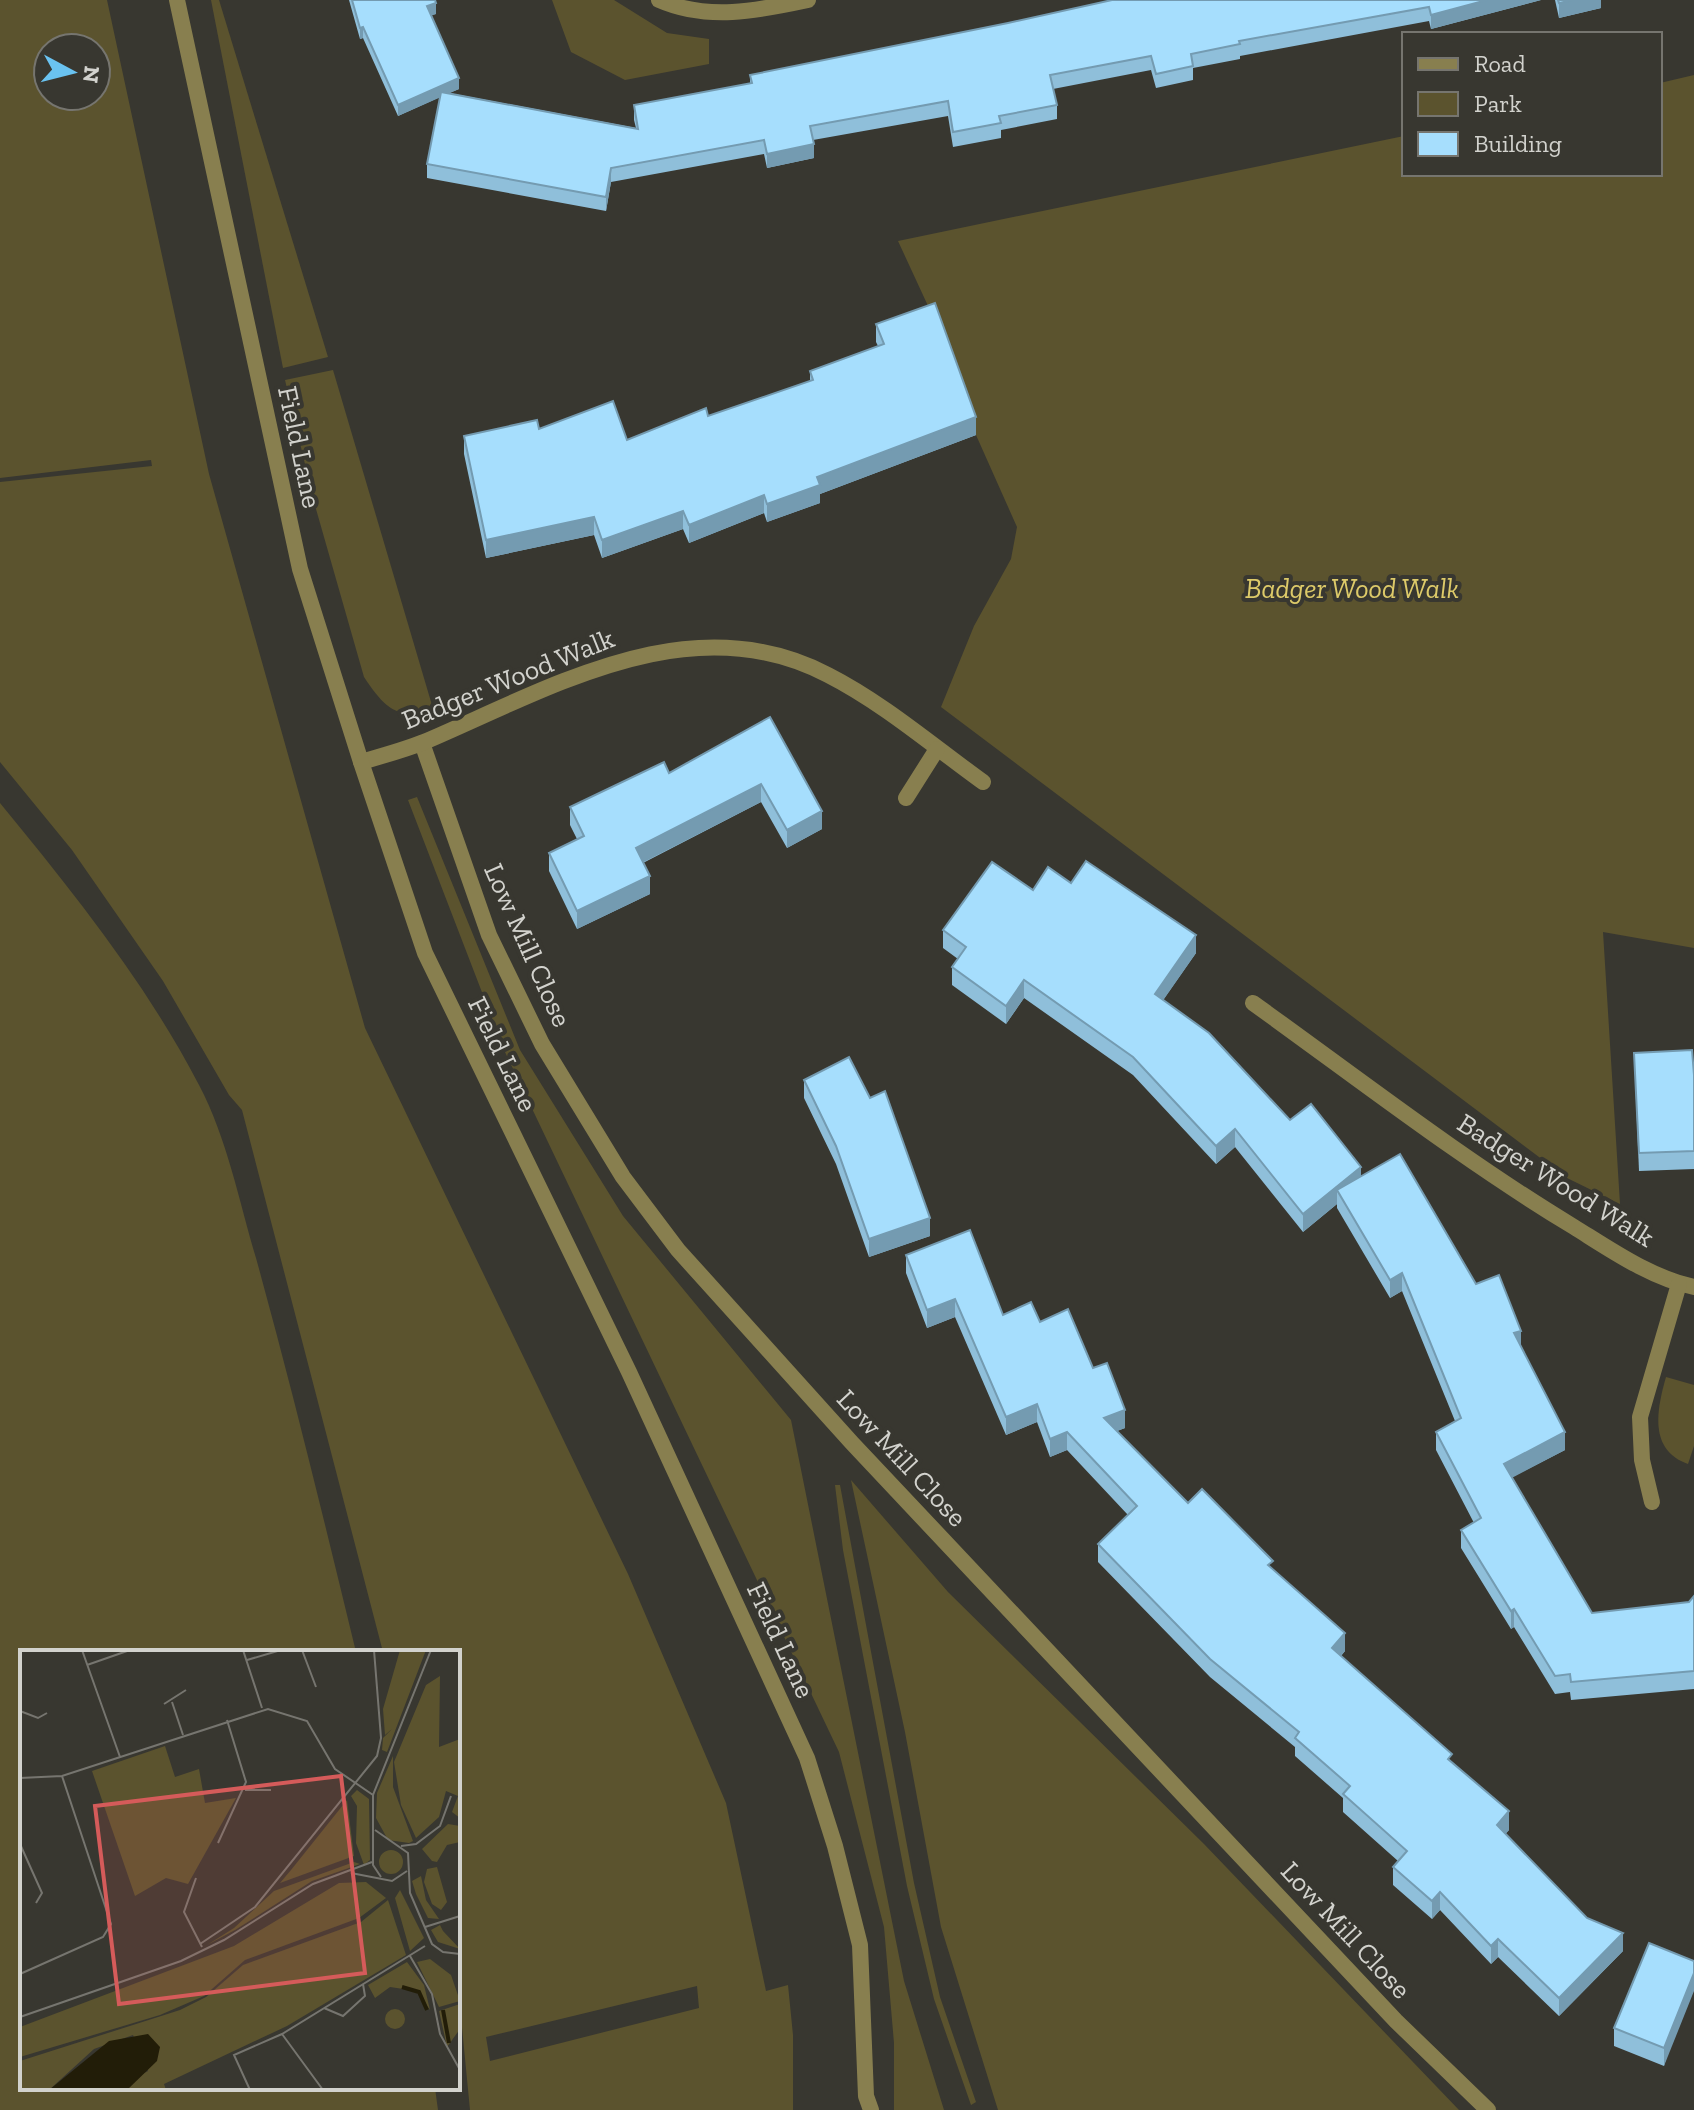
<svg xmlns="http://www.w3.org/2000/svg" width="1694" height="2110" viewBox="0 0 1694 2110" font-family="'Zilla Slab',serif">
	<rect width="100%" height="100%" fill="#383730"/>
	<g fill="#5b532e" fill-rule="evenodd">
		<path d="M 0,0 L 107,0 L 209,474 L 365,1028 L 628,1574 L 726,1803 L 766,1991 L 788,1985 L 793,2035 L 793,2110 L 470,2110 L 458,1986 L 458,1652 L 383,1652 L 242,1110 L 229,1095 L 163,981 L 72,850 L 0,762 L 0,482 L 152,466 L 151,460 L 0,478 ZM 48,48 L 96,48 L 96,96 L 48,96 ZM 697,1986 L 699,2008 L 490,2061 L 486,2037 Z"/>
		<path d="M 211,0 L 219,0 L 328,357 L 283,368 Z"/>
		<path d="M 552,0 L 614,0 L 667,33 L 709,39 L 709,64 L 625,80 L 571,52 Z"/>
		<path d="M 1694,75 L 1694,948 L 1603,932 L 1620,1204 L 1567,1178 L 941,707 L 974,626 L 1011,559 L 1017,527 L 976,435 L 935,321 L 898,241 L 1404,136 L 1404,174 L 1660,174 L 1660,83 Z"/>
		<path d="M 333,370 L 434,712 C 396,720 384,707 364,677 L 314,502 L 285,380 Z"/>
		<path d="M 417,797 L 520,1050 L 623,1216 L 791,1420 L 904,1981 L 944,2110 L 894,2110 L 894,2043 L 884,1927 L 839,1752 L 505,1052 L 408,800 Z"/>
		<path d="M 0,803 C 73,892 146,983 199,1085 C 227,1138 239,1201 256,1258 C 292,1388 324,1520 356,1652 L 22,1652 L 22,2088 L 435,2088 L 438,2110 L 0,2110 Z"/>
		<path d="M 1666,1377 L 1694,1385 L 1694,1446 L 1688,1464 C 1648,1450 1657,1409 1666,1377 Z"/>
		<path d="M 851,1480 L 948,1592 L 1204,1844 L 1459,2110 L 998,2110 L 941,1927 L 905,1732 Z"/>
		<path d="M 835,1485 L 840,1485 L 914,1883 L 940,1997 L 976,2102 L 971,2105 L 934,1999 L 907,1886 L 843,1550 Z"/>
	</g>
	<g fill="none" stroke-linecap="round" stroke-linejoin="round">
		<g stroke="#887f4f" stroke-width="16">
			<path d="M 659,0 C 707,21 757,11 808,0"/>
			<path d="M 422,743 L 489,935 L 542,1044 L 623,1177 L 678,1250 L 852,1443 L 1396,2021 L 1488,2110"/>
			<path d="M 361,762 C 382,756 404,750 424,742 C 551,688 691,603 828,675 C 883,703 933,746 983,782"/>
			<path d="M 906,798 L 937,749"/>
			<path d="M 1253,1003 C 1359,1079 1463,1160 1574,1227 C 1611,1250 1651,1278 1694,1287"/>
			<path d="M 1652,1502 L 1642,1460 L 1640,1417 L 1679,1284"/>
		</g>
		<path stroke="#887f4f" stroke-width="16" d="M 177,0 L 300,569 L 361,762 L 425,953 L 629,1372 L 807,1758 L 835,1846 L 860,1945 L 866,2096 L 871,2110"/>
	</g>
	<g fill="#8fbfda">
		<path d="M 349,0 L 435,0 L 436,14 L 431,15 L 459,89 L 449,93 L 636,128 L 634,120 L 634,105 L 750,84 L 750,75 L 1008,23 L 1541,0 L 1431,29 L 1429,21 L 1240,56 L 1240,59 L 1193,68 L 1193,80 L 1156,88 L 1151,70 L 1053,89 L 1057,105 L 1057,119 L 1001,130 L 1001,138 L 953,147 L 948,116 L 813,140 L 814,158 L 767,168 L 764,154 L 611,182 L 606,211 L 427,178 L 427,164 L 440,97 L 398,116 L 363,38 L 360,39 Z"/>
		<path d="M 1555,0 L 1601,0 L 1601,8 L 1559,18 Z"/>
		<path d="M 876,324 L 976,435 L 820,494 L 820,503 L 767,522 L 764,513 L 689,543 L 683,529 L 602,558 L 594,535 L 486,558 L 464,454 L 464,436 L 539,429 L 627,440 L 708,416 L 810,381 L 810,371 L 878,346 L 876,342 Z"/>
		<path d="M 770,717 L 822,829 L 787,848 L 761,802 L 643,863 L 650,894 L 577,929 L 549,871 L 549,853 L 577,839 L 570,825 L 570,807 L 669,773 Z"/>
		<path d="M 1071,883 L 1196,953 L 1163,1000 L 1290,1120 L 1361,1176 L 1476,1284 L 1521,1346 L 1565,1450 L 1512,1477 L 1592,1613 L 1689,1602 L 1694,1596 L 1694,1689 L 1571,1700 L 1570,1692 L 1555,1694 L 1514,1627 L 1511,1629 L 1461,1548 L 1461,1530 L 1474,1523 L 1436,1450 L 1436,1432 L 1455,1421 L 1402,1291 L 1390,1298 L 1337,1208 L 1337,1204 L 1303,1232 L 1235,1147 L 1216,1164 L 1133,1075 L 1024,998 L 1006,1024 L 952,985 L 952,967 L 958,959 L 943,948 L 943,930 L 1033,890 Z"/>
		<path d="M 1634,1053 L 1694,1075 L 1694,1169 L 1639,1171 Z"/>
		<path d="M 804,1080 L 930,1236 L 869,1257 L 836,1164 L 804,1098 Z"/>
		<path d="M 906,1255 L 1003,1315 L 1040,1322 L 1093,1368 L 1125,1428 L 1117,1431 L 1188,1503 L 1273,1569 L 1345,1651 L 1341,1656 L 1452,1762 L 1509,1830 L 1505,1834 L 1587,1918 L 1623,1951 L 1559,2016 L 1498,1957 L 1491,1964 L 1440,1910 L 1432,1919 L 1393,1885 L 1393,1867 L 1398,1861 L 1343,1812 L 1343,1798 L 1295,1756 L 1295,1747 L 1210,1677 L 1098,1562 L 1098,1544 L 1128,1515 L 1067,1450 L 1050,1457 L 1037,1422 L 1006,1435 L 955,1317 L 927,1328 L 906,1273 Z"/>
		<path d="M 1694,1961 L 1664,2066 L 1614,2046 L 1614,2028 Z"/>
	</g>
	<g fill="#749bb1">
		<path d="M 1487,0 L 1541,0 L 1431,29 L 1431,15 Z"/>
		<path d="M 1573,0 L 1601,0 L 1601,8 L 1559,18 L 1559,3 Z"/>
		<path d="M 436,3 L 436,14 L 427,17 L 427,6 Z"/>
		<path d="M 363,27 L 363,38 L 360,39 L 360,28 Z"/>
		<path d="M 459,78 L 459,89 L 398,116 L 398,105 Z"/>
		<path d="M 814,144 L 814,158 L 767,168 L 767,154 Z"/>
		<path d="M 611,168 L 611,182 L 606,211 L 606,197 Z"/>
		<path d="M 976,417 L 976,435 L 820,494 L 820,503 L 767,522 L 767,504 L 817,477 Z"/>
		<path d="M 764,495 L 764,513 L 689,543 L 689,525 Z"/>
		<path d="M 683,511 L 683,529 L 602,558 L 602,540 Z"/>
		<path d="M 594,517 L 594,535 L 486,558 L 486,540 Z"/>
		<path d="M 761,784 L 761,802 L 636,866 L 636,848 Z"/>
		<path d="M 822,811 L 822,829 L 787,848 L 787,830 Z"/>
		<path d="M 650,876 L 650,894 L 577,929 L 577,911 Z"/>
		<path d="M 1196,935 L 1196,953 L 1155,1012 L 1155,994 Z"/>
		<path d="M 1024,980 L 1024,998 L 1006,1024 L 1006,1006 Z"/>
		<path d="M 1235,1129 L 1235,1147 L 1216,1164 L 1216,1146 Z"/>
		<path d="M 1361,1167 L 1361,1185 L 1337,1190 L 1337,1204 L 1303,1232 L 1303,1214 Z"/>
		<path d="M 930,1218 L 930,1236 L 869,1257 L 869,1239 Z"/>
		<path d="M 1402,1273 L 1402,1291 L 1390,1298 L 1390,1280 Z"/>
		<path d="M 955,1299 L 955,1317 L 927,1328 L 927,1310 Z"/>
		<path d="M 1521,1331 L 1521,1349 L 1514,1333 Z"/>
		<path d="M 1037,1404 L 1037,1422 L 1006,1435 L 1006,1417 Z"/>
		<path d="M 1125,1410 L 1125,1428 L 1104,1436 L 1104,1418 Z"/>
		<path d="M 1067,1432 L 1067,1450 L 1050,1457 L 1050,1439 Z"/>
		<path d="M 1565,1432 L 1565,1450 L 1504,1482 L 1504,1464 Z"/>
		<path d="M 1514,1609 L 1514,1627 L 1511,1629 L 1511,1611 Z"/>
		<path d="M 1345,1633 L 1345,1651 L 1332,1666 L 1332,1648 Z"/>
		<path d="M 1509,1811 L 1509,1830 L 1497,1844 L 1497,1825 Z"/>
		<path d="M 1440,1892 L 1440,1910 L 1432,1919 L 1432,1901 Z"/>
		<path d="M 1623,1933 L 1623,1951 L 1559,2016 L 1559,1998 Z"/>
		<path d="M 1498,1939 L 1498,1957 L 1491,1964 L 1491,1946 Z"/>
		<path d="M 1694,1973 L 1694,1991 L 1664,2066 L 1664,2048 Z"/>
	</g>
	<g fill="#a6defd" stroke="#749bb1" stroke-width="2">
		<path d="M 352,0 L 435,0 L 436,3 L 427,6 L 459,78 L 398,105 L 363,27 L 360,28 Z"/>
		<path d="M 1112,0 L 1487,0 L 1431,15 L 1429,7 L 1239,41 L 1240,44 L 1191,54 L 1193,66 L 1156,74 L 1151,56 L 1050,75 L 1057,105 L 999,116 L 1001,123 L 953,132 L 948,101 L 810,126 L 814,144 L 767,154 L 764,140 L 611,168 L 606,197 L 427,164 L 441,92 L 638,129 L 634,105 L 752,83 L 750,75 L 1008,23 Z"/>
		<path d="M 1558,0 L 1573,0 L 1559,3 Z"/>
		<path d="M 935,303 L 976,417 L 817,477 L 820,485 L 767,504 L 764,495 L 689,525 L 683,511 L 602,540 L 594,517 L 486,540 L 464,436 L 537,420 L 539,429 L 613,401 L 627,440 L 706,408 L 708,416 L 813,380 L 810,371 L 884,344 L 876,324 Z"/>
		<path d="M 770,717 L 822,811 L 787,830 L 761,784 L 636,848 L 650,876 L 577,911 L 549,853 L 584,836 L 570,807 L 664,762 L 669,773 Z"/>
		<path d="M 1086,861 L 1196,935 L 1155,994 L 1209,1033 L 1290,1120 L 1311,1104 L 1361,1167 L 1303,1214 L 1235,1129 L 1216,1146 L 1133,1057 L 1024,980 L 1006,1006 L 952,967 L 966,947 L 943,930 L 992,862 L 1033,890 L 1048,867 L 1071,883 Z"/>
		<path d="M 1692,1050 L 1694,1075 L 1694,1151 L 1639,1153 L 1634,1053 Z"/>
		<path d="M 849,1057 L 870,1098 L 885,1091 L 930,1218 L 869,1239 L 836,1146 L 804,1080 Z"/>
		<path d="M 1400,1154 L 1476,1284 L 1499,1275 L 1521,1331 L 1514,1333 L 1565,1432 L 1504,1464 L 1592,1613 L 1689,1602 L 1694,1596 L 1694,1671 L 1571,1682 L 1570,1674 L 1555,1676 L 1514,1609 L 1511,1611 L 1461,1530 L 1481,1518 L 1436,1432 L 1461,1418 L 1402,1273 L 1390,1280 L 1337,1190 Z"/>
		<path d="M 970,1230 L 1003,1315 L 1031,1302 L 1040,1322 L 1068,1309 L 1093,1368 L 1107,1363 L 1125,1410 L 1104,1418 L 1188,1503 L 1202,1489 L 1273,1561 L 1268,1565 L 1345,1633 L 1332,1648 L 1452,1754 L 1448,1759 L 1509,1811 L 1497,1825 L 1587,1918 L 1623,1933 L 1559,1998 L 1498,1939 L 1491,1946 L 1440,1892 L 1432,1901 L 1393,1867 L 1407,1851 L 1343,1794 L 1350,1786 L 1295,1738 L 1299,1732 L 1210,1659 L 1098,1544 L 1137,1506 L 1067,1432 L 1050,1439 L 1037,1404 L 1006,1417 L 955,1299 L 927,1310 L 906,1255 Z"/>
		<path d="M 1649,1943 L 1694,1961 L 1694,1973 L 1664,2048 L 1614,2028 Z"/>
	</g>
	<g text-anchor="middle" dominant-baseline="central" stroke-width="8" stroke-linejoin="round" paint-order="stroke">
		<g font-size="28" fill="#d2d2cd" stroke="#383730">
			<text transform="translate(300 447) rotate(78)">Field Lane</text>
			<text transform="translate(508 679) rotate(-22)">Badger Wood Walk</text>
			<text transform="translate(528 945) rotate(66)">Low Mill Close</text>
			<text transform="translate(503 1054) rotate(64)">Field Lane</text>
			<text transform="translate(1556 1180) rotate(32)">Badger Wood Walk</text>
			<text transform="translate(902 1458) rotate(47)">Low Mill Close</text>
			<text transform="translate(781 1640) rotate(65)">Field Lane</text>
			<text transform="translate(1346 1930) rotate(47)">Low Mill Close</text>
		</g>
		<g font-size="28" font-style="italic" fill="#ddca69" stroke="#383730">
			<text x="1352" y="588">Badger Wood Walk</text>
		</g>
	</g>
	<g transform="translate(20 1650)">
		<rect width="440" height="440" fill="#383730"/>
		<path d="M 380,0 L 406,0 L 367,102 L 362,100 L 363,88 L 372,79 L 365,85 L 363,59 ZM 420,26 L 419,97 L 440,89 L 440,168 L 432,162 L 438,146 L 426,141 L 419,167 L 396,188 L 381,155 L 374,112 L 406,35 ZM 145,96 L 155,127 L 179,119 L 185,153 L 216,148 L 168,234 L 146,228 L 115,246 L 72,121 ZM 373,106 L 373,137 L 393,191 L 389,193 L 368,190 L 356,168 L 357,143 ZM 337,140 L 349,149 L 350,210 L 344,215 L 336,193 L 337,156 L 331,146 ZM 327,150 L 334,206 L 260,233 L 271,220 ZM 428,174 L 440,176 L 440,192 L 427,195 L 417,212 L 412,211 L 402,199 ZM359 212a12 12 0 1 1 24 0a12 12 0 1 1-24 0ZM 334,212 L 340,214 L 292,231 L 215,280 L 187,295 L 214,278 L 254,241 ZM 417,217 L 427,252 L 421,260 L 412,254 L 404,232 L 407,219 ZM 401,226 L 406,250 L 419,269 L 408,268 L 396,244 L 392,231 ZM 346,232 L 366,248 L 339,268 L 225,310 L 184,346 L 140,365 L 0,407 L 0,377 L 214,296 L 319,233 ZM 380,240 L 404,288 L 390,301 L 375,248 ZM 368,250 L 386,305 L 267,376 L 144,434 L 146,440 L 107,440 L 113,429 L 128,421 L 113,385 L 74,399 L 29,440 L 0,440 L 0,411 L 160,360 L 186,347 L 223,315 L 341,272 ZM 420,275 L 423,281 L 440,299 L 418,292 L 411,280 ZM 410,309 L 431,325 L 440,351 L 419,357 L 397,312 ZM 387,312 L 404,335 L 410,360 L 397,341 L 370,337 L 355,348 L 348,335 ZM 440,354 L 440,379 L 427,397 L 419,361 ZM365 369a10 10 0 1 1 20 0a10 10 0 1 1-20 0Z" fill="#5b532e"/>
		<path d="M 128,384 L 140,397 L 137,411 L 107,440 L 29,440 L 89,391 Z" fill="#221d08"/>
		<path fill="none" stroke="#221d08" stroke-width="4" d="M 382,337 L 399,342 L 407,360M 423,360 L 429,393"/>
		<path fill="none" stroke="#76756f" stroke-width="2" d="M 62,0 L 100,107M 223,0 L 242,58M 282,0 L 296,37M 227,10 L 261,0M 67,15 L 110,0M 152,52 L 163,85M 144,54 L 166,40M 0,61 L 18,68 L 27,63M 0,128 L 42,126 L 248,59 L 287,71 L 315,119 L 353,145M 225,140 L 251,140M 355,180 L 388,203 L 390,243 L 412,294 L 423,302 L 440,304M 198,193 L 226,132 L 207,70M 0,194 L 22,243 L 16,253M 381,196 L 396,194 L 420,176 L 431,146M 331,223 L 372,231 L 387,221M 361,227 L 353,215 L 353,145 L 411,0M 176,228 L 164,262 L 182,297M 405,277 L 440,266M 180,294 L 235,257 L 357,106 L 361,88 L 354,0M 390,306 L 412,344 L 420,384 L 440,420M 0,324 L 83,287 L 91,274 L 42,126M 304,358 L 323,366 L 345,346 L 343,334M 0,367 L 161,311 L 204,290 L 293,234 L 352,212M 262,384 L 303,440M 230,440 L 214,405 L 262,384 L 405,296"/>
		<path fill="#d55b5a" fill-opacity="0.15" stroke="#d55b5a" stroke-width="4" d="M 321,126 L 345,323 L 99,354 L 75,156 Z"/>
		<rect width="440" height="440" fill="none" stroke="#d2d2cd" stroke-width="4"/>
	</g>
	<rect x="1402" y="32" width="260" height="144" fill="#383730" stroke="#76756f" stroke-width="2"/>
	<rect x="1418" y="58" width="40" height="12" fill="#887f4f" stroke="#76756f" stroke-width="2"/>
	<text x="1474" y="72" font-size="24" fill="#d2d2cd">Road</text>
	<rect x="1418" y="92" width="40" height="24" fill="#5b532e" stroke="#76756f" stroke-width="2"/>
	<text x="1474" y="112" font-size="24" fill="#d2d2cd">Park</text>
	<rect x="1418" y="132" width="40" height="24" fill="#a6defd" stroke="#76756f" stroke-width="2"/>
	<text x="1474" y="152" font-size="24" fill="#d2d2cd">Building</text>
	<g transform="translate(72 72) rotate(97)"><circle r="38" fill="#383730" stroke="#76756f" stroke-width="2"/>
	<path d="M0-6L14 30L0 20L-14 30Z" fill="#6ac3f1"/>
	<text y="-12" font-size="22" font-weight="bold" text-anchor="middle" fill="#d2d2cd">N</text>
	</g>
</svg>
